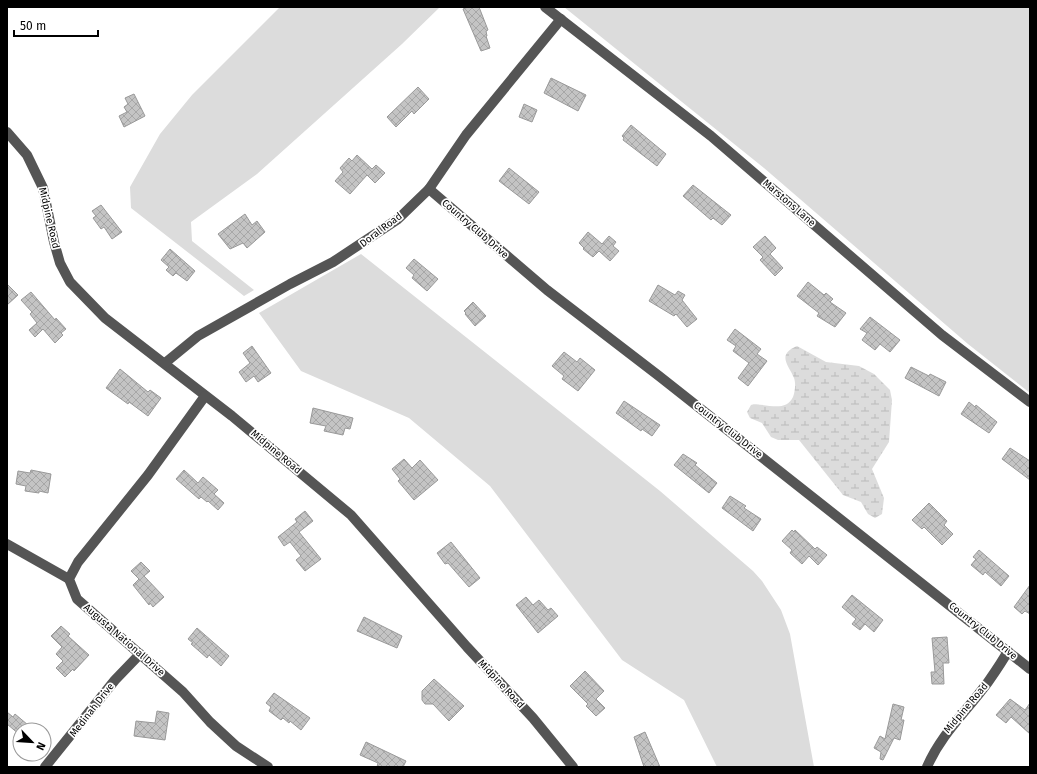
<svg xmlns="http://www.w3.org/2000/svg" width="1037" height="774" viewBox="0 0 1037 774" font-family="'Fira Sans',sans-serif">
	<defs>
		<pattern id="wetland-marsh" width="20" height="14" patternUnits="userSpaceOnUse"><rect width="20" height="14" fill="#dcdcdc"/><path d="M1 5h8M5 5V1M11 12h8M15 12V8" fill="none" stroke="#bbb"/></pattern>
		<pattern id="building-cross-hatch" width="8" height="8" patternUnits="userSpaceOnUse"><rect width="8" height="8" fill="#c4c4c4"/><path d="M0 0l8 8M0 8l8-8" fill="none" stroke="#a7a7a7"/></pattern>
	</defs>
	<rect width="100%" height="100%" fill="#fff"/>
	<g fill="#dcdcdc">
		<path d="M 280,7 L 440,7 L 402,44 L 257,174 L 191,222 L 192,241 L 254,290 L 244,296 L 131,208 L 130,187 L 160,134 L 192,95 Z"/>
		<path d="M 564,7 L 1030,7 L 1030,393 L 968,344 L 764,168 Z"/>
		<path d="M 361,254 L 660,491 L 753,571 L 762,581 L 781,610 L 790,634 L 814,767 L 717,767 L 684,700 L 622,660 L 490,486 L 409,418 L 301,371 L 259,313 Z"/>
	</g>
	<path fill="url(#wetland-marsh)" d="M 797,346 L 826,362 L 859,366 L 874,374 L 890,390 L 892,400 L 889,442 L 872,469 L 884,498 L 882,514 L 875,518 L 868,514 L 861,502 L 843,495 L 799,440 L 778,440 L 771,437 L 762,423 L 750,418 L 747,412 L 751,405 C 764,402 785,414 793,397 C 795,392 796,383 794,378 C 789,365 776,355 797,346 Z"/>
	<g fill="url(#building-cross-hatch)" stroke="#999">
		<path d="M 468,7 L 479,7 L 488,30 L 486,31 L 487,36 L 486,36 L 490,48 L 481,51 L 463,9 Z"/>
		<path d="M 551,78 L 586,95 L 578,111 L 544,93 Z"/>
		<path d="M 418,87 L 429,99 L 414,114 L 412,111 L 396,127 L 387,117 Z"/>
		<path d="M 134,94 L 145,116 L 124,127 L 119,116 L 127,112 L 124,107 L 128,104 L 125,98 Z"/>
		<path d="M 524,104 L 537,110 L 532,122 L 519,117 Z"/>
		<path d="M 631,125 L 666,154 L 657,166 L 623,140 L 624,138 L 622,136 Z"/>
		<path d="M 357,155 L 372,169 L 376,165 L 385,173 L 375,183 L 367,175 L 350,194 L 335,181 L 343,172 L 340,168 L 349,158 L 352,161 Z"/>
		<path d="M 509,168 L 539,192 L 529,204 L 499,181 Z"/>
		<path d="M 693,185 L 731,215 L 722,225 L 713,218 L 711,220 L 683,196 Z"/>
		<path d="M 101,205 L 122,232 L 112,239 L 104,227 L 101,229 L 93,218 L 96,216 L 92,211 Z"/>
		<path d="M 245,214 L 252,225 L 257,221 L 265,232 L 247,248 L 243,243 L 230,249 L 218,234 Z"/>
		<path d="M 588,232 L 602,244 L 609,236 L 616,242 L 613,246 L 619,251 L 610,261 L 599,251 L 593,257 L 583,249 L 584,248 L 579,243 Z"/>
		<path d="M 765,236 L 776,248 L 770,254 L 783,268 L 775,276 L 760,260 L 763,257 L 753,247 Z"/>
		<path d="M 170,249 L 195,271 L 187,281 L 176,273 L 173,276 L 166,270 L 169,267 L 161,260 Z"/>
		<path d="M 414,259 L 438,279 L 427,291 L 412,278 L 414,275 L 406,268 Z"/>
		<path d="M 808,282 L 824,295 L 826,293 L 833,299 L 830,302 L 846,313 L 835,327 L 817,316 L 819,313 L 797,296 Z"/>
		<path d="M 7,284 L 18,295 L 7,305 Z"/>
		<path d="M 658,285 L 675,295 L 678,291 L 685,295 L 682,300 L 697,319 L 687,327 L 676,314 L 674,316 L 649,301 Z"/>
		<path d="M 31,292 L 55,320 L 56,318 L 66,329 L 61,333 L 63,335 L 55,343 L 43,329 L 35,337 L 29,330 L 37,323 L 30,314 L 32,312 L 21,300 Z"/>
		<path d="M 473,302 L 486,316 L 475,326 L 465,314 L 466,313 L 464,311 Z"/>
		<path d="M 870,317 L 900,340 L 890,352 L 880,344 L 875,350 L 862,340 L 867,333 L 860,329 Z"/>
		<path d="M 735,329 L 761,349 L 757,354 L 767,361 L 748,386 L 738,378 L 749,363 L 733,351 L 736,346 L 727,340 Z"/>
		<path d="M 252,346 L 271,373 L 258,382 L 254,376 L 246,382 L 239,372 L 250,363 L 243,353 Z"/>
		<path d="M 564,352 L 577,362 L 580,358 L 595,370 L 578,391 L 562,379 L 564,376 L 552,366 Z"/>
		<path d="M 911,367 L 929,376 L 930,374 L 946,382 L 939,396 L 905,378 Z"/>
		<path d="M 120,369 L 148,392 L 150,390 L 161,398 L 148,416 L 129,402 L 128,404 L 106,388 Z"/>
		<path d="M 624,401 L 660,425 L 652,436 L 642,429 L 641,431 L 616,413 Z"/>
		<path d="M 969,402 L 975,407 L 976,405 L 997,422 L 989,433 L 961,414 Z"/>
		<path d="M 313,408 L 353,418 L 350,429 L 345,428 L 343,435 L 324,431 L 326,426 L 310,423 Z"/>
		<path d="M 1010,448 L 1030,461 L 1030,480 L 1002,459 Z"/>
		<path d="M 683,454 L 697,463 L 695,465 L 717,483 L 709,493 L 674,465 Z"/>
		<path d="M 404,459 L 412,468 L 420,460 L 438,480 L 414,500 L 398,481 L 400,479 L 392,469 Z"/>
		<path d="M 31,470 L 51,474 L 48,493 L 39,491 L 39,493 L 25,491 L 26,486 L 16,484 L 18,471 L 30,473 Z"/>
		<path d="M 184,470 L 198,483 L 203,477 L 218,490 L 214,494 L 224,503 L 218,510 L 208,501 L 207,502 L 201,497 L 199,499 L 176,479 Z"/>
		<path d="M 730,496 L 746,506 L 744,508 L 761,519 L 753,531 L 722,508 Z"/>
		<path d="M 929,503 L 947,521 L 944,525 L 953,534 L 942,545 L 924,527 L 922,529 L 912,520 Z"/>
		<path d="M 305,511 L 313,521 L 299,532 L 321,559 L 305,571 L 296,560 L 301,556 L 290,542 L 284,546 L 278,537 L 297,522 L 295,519 Z"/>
		<path d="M 792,530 L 794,532 L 795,530 L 815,549 L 817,547 L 827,555 L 818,565 L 809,556 L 802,564 L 790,553 L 792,550 L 782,541 Z"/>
		<path d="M 451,542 L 480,578 L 469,587 L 448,563 L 445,564 L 437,553 Z"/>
		<path d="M 979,550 L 1009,576 L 1001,586 L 985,572 L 983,575 L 971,565 L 976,559 L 973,557 Z"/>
		<path d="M 141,562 L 150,571 L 144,576 L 164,597 L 153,607 L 150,603 L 149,605 L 133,585 L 139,579 L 131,571 Z"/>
		<path d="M 1030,585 L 1030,614 L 1025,611 L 1022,614 L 1014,607 Z"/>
		<path d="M 852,595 L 883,620 L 874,632 L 865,624 L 860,630 L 852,624 L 856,619 L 842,607 Z"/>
		<path d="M 526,597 L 533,605 L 539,600 L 548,610 L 551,608 L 558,616 L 538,633 L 516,605 Z"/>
		<path d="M 364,617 L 402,636 L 397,648 L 357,631 Z"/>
		<path d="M 61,626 L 70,634 L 68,636 L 89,655 L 74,671 L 73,669 L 65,677 L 56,668 L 63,661 L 56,654 L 62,647 L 51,636 Z"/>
		<path d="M 197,628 L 229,656 L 221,666 L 209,655 L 207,658 L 191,644 L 193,643 L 188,639 Z"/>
		<path d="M 947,637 L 949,663 L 943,663 L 944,684 L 932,684 L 931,672 L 935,672 L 932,638 Z"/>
		<path d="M 585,671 L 604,691 L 596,699 L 605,708 L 596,716 L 586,706 L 588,704 L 570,686 Z"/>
		<path d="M 434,679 L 464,706 L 449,721 L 433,704 L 425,704 L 422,700 L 422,691 Z"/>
		<path d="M 274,693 L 310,718 L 301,730 L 290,721 L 289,723 L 283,718 L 281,720 L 269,711 L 271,707 L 266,703 Z"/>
		<path d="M 1010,699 L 1025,710 L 1030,703 L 1030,734 L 1011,717 L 1006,723 L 996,715 Z"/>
		<path d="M 893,704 L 904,707 L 901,720 L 904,720 L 900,740 L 894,738 L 883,760 L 880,759 L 881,752 L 874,748 L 880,736 L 885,739 Z"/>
		<path d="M 157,711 L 169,713 L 165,740 L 134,736 L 136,721 L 155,723 Z"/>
		<path d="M 7,712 L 13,717 L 15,714 L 28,725 L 24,730 L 20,730 L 20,735 L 7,724 Z"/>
		<path d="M 645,732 L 660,767 L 644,767 L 634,737 Z"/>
		<path d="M 366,742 L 406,761 L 403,767 L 377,767 L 378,763 L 360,755 Z"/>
	</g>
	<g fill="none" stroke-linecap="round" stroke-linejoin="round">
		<g stroke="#555" stroke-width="10">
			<path d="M 545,7 L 711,136 L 942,335 L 1030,402"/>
			<path d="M 7,132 L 27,155 L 43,188 L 54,242 L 60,263 L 70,282 L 105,318 L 232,416 L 351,515 L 467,647 L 533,718 L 573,767"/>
			<path d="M 429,189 L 547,290 L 659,376 L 1030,669"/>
			<path d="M 165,363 L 198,336 L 290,284 L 333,262 L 398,219 L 429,189 L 466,135 L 561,19"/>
			<path d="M 205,396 L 148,475 L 78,562 L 69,579 L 77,599 L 183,692 L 210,722 L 236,746 L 268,767"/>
			<path d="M 7,544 L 69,579"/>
			<path d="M 45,767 L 115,680 L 140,654"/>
			<path d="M 927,767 C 941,734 967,711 988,682 C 995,672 1002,662 1008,651"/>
		</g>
	</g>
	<g text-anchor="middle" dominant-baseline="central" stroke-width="3.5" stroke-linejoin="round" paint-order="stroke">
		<g font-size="10" fill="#000" stroke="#fff">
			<text transform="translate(789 203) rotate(41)">Marstons Lane</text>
			<text transform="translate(49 218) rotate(77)">Midpine Road</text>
			<text transform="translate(475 229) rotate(41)">Country Club Drive</text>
			<text transform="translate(381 230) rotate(-37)">Doral Road</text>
			<text transform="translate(728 430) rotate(38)">Country Club Drive</text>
			<text transform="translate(276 452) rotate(40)">Midpine Road</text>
			<text transform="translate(983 631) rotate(39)">Country Club Drive</text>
			<text transform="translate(124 640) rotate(41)">Augusta National Drive</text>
			<text transform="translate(501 684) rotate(47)">Midpine Road</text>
			<text transform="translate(966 708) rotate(-50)">Midpine Road</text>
			<text transform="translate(92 710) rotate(-52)">Medinah Drive</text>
		</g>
	</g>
	<rect width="1037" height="774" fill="none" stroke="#000000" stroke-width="16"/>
	<g transform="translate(32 742) rotate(115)"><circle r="19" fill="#ffffff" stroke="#999999"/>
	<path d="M0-3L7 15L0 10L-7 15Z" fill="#000000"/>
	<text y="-6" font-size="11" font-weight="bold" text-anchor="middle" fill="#000000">N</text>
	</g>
	<path d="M14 30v6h84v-6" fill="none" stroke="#000000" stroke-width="2"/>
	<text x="20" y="30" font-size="12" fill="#000000" stroke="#ffffff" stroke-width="3" paint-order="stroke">50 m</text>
</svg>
